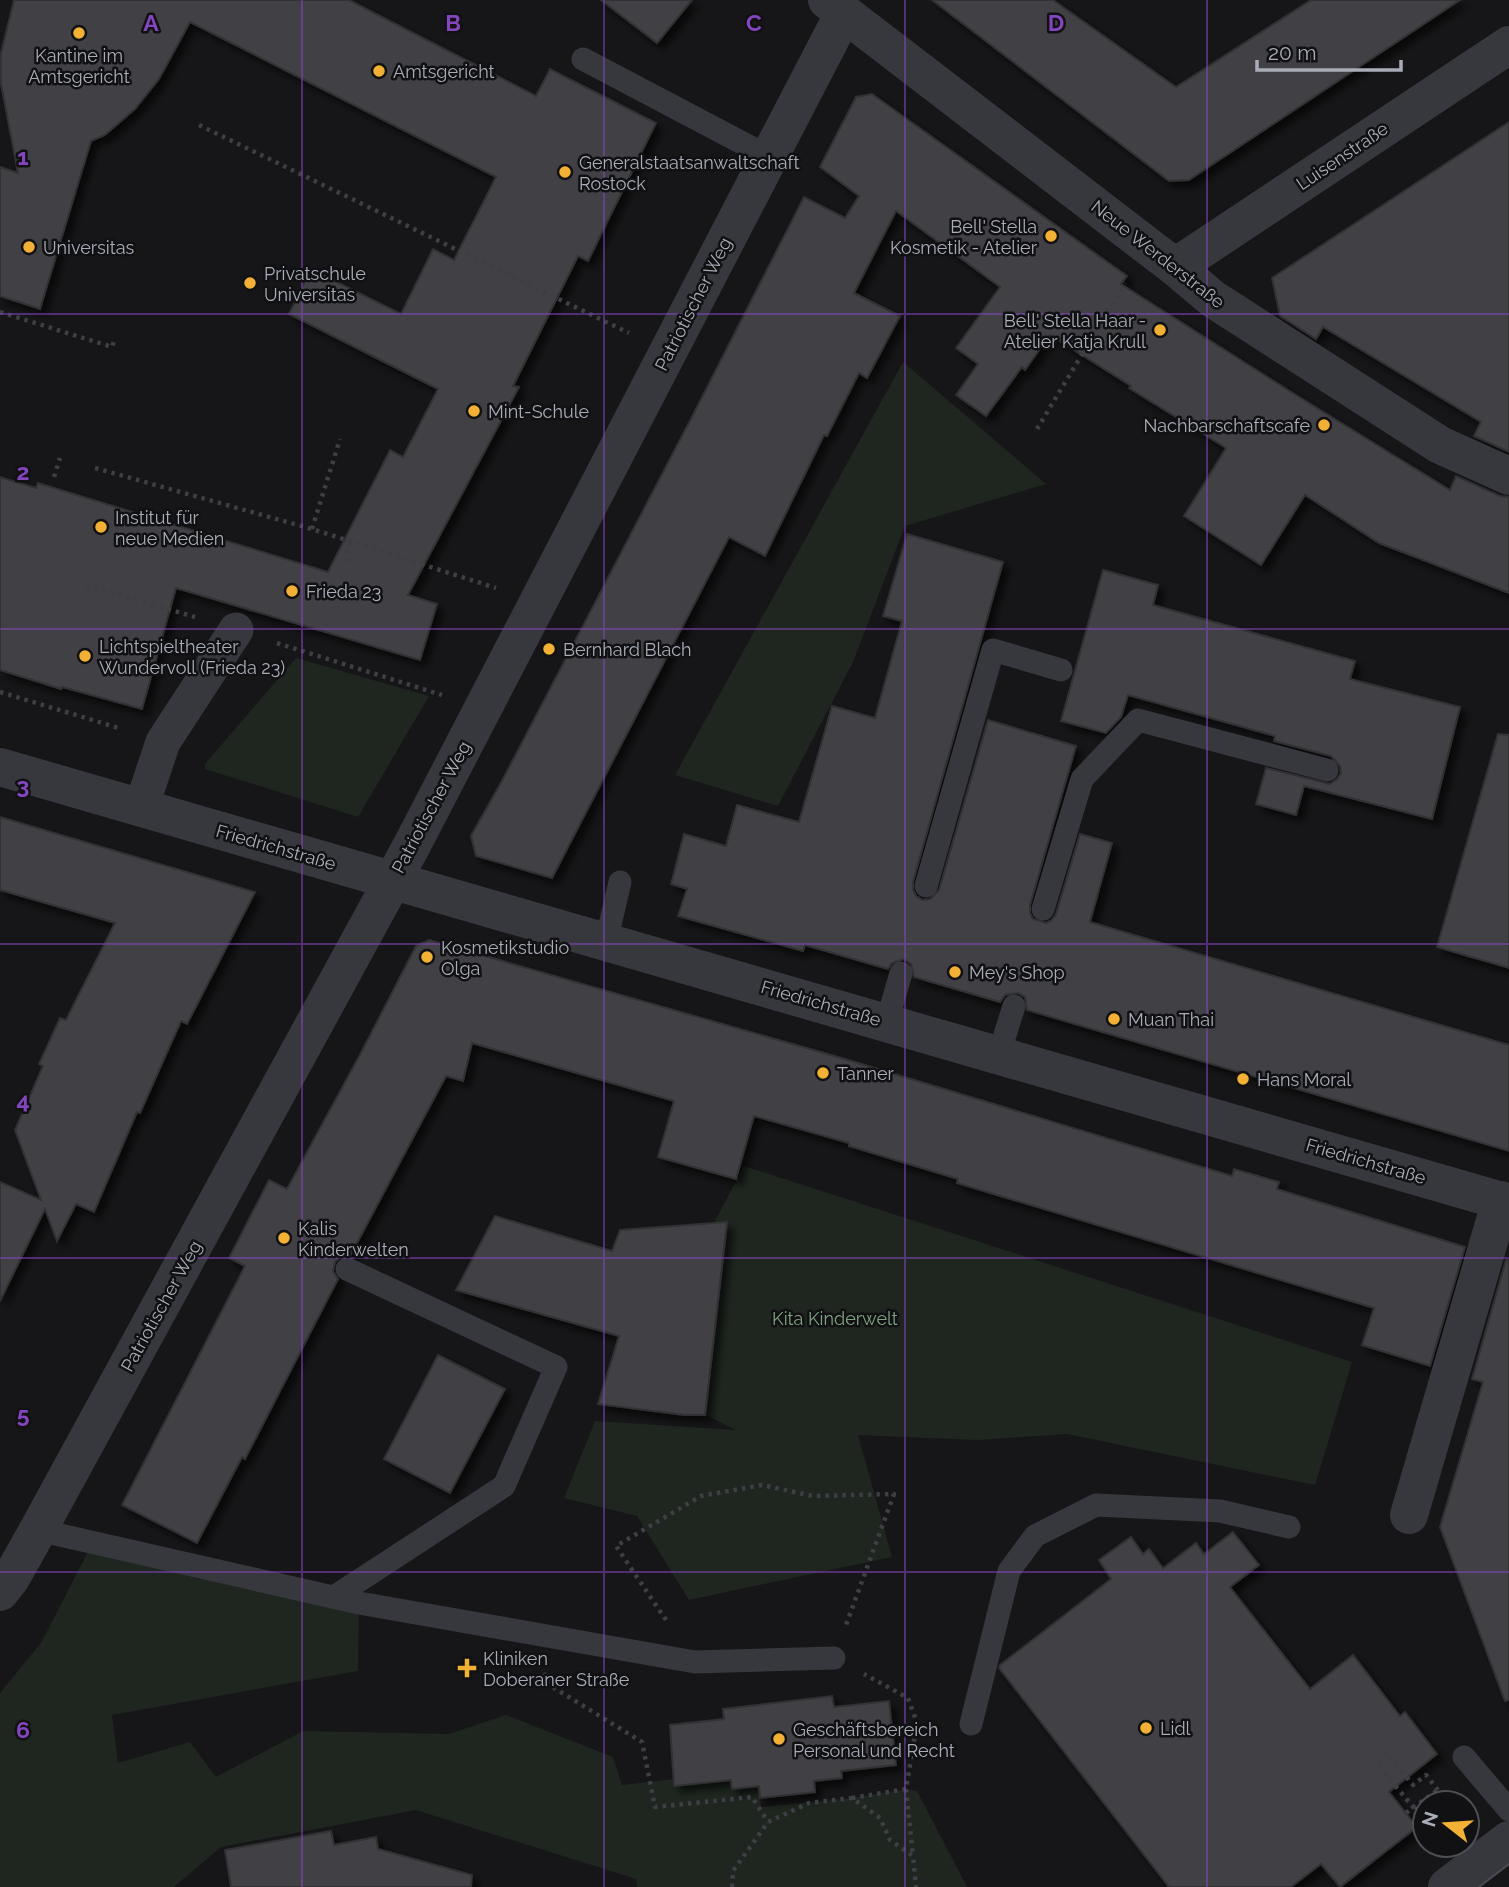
<svg xmlns="http://www.w3.org/2000/svg" width="1509" height="1887" viewBox="0 0 1509 1887" font-family="Raleway,sans-serif">
	<defs>
		<filter id="shadow"><feDropShadow dx="6" dy="6" stdDeviation="3.5" flood-color="#0009"/></filter>
	</defs>
	<rect width="100%" height="100%" fill="#161618"/>
	<g fill="#1e261f">
		<path d="M 903,362 L 1046,484 L 905,526 L 853,662 L 778,806 L 675,775 Z"/>
		<path d="M 296,658 L 429,696 L 358,817 L 205,769 L 205,764 Z"/>
		<path d="M 744,1166 L 1352,1362 L 1315,1485 L 1067,1434 L 978,1440 L 858,1435 L 892,1557 L 689,1600 L 637,1516 L 564,1498 L 595,1421 L 736,1430 L 706,1415 L 706,1402 L 726,1223 L 714,1223 Z"/>
		<path d="M 93,1542 L 359,1603 L 358,1671 L 112,1715 L 118,1763 L 190,1742 L 216,1777 L 303,1731 L 449,1734 L 506,1715 L 613,1757 L 622,1785 L 674,1779 L 731,1780 L 733,1789 L 759,1786 L 761,1807 L 852,1798 L 906,1789 L 917,1791 L 967,1887 L 637,1887 L 636,1879 L 416,1810 L 221,1847 L 174,1887 L 0,1887 L 0,1693 L 41,1643 Z"/>
	</g>
	<g fill="#404145" stroke="#303034" stroke-width="2" filter="url(#shadow)">
		<path d="M 14,0 L 349,0 L 536,96 L 550,69 L 656,123 L 588,261 L 578,256 L 513,386 L 519,387 L 408,595 L 437,604 L 420,660 L 176,588 L 142,709 L 62,687 L 61,689 L 0,670 L 0,477 L 36,488 L 38,483 L 328,572 L 390,450 L 403,457 L 438,389 L 289,314 L 311,269 L 401,314 L 433,249 L 454,260 L 496,177 L 190,22 L 159,79 L 135,109 L 105,135 L 91,141 L 40,309 L 0,296 L 0,167 L 18,173 L 1,84 L 1,53 Z"/>
		<path d="M 601,0 L 692,0 L 657,43 Z"/>
		<path d="M 932,0 L 1053,0 L 1176,87 L 1311,0 L 1460,0 L 1189,180 L 1169,181 Z"/>
		<path d="M 872,94 L 1127,276 L 1121,284 L 1296,395 L 1450,490 L 1456,476 L 1500,496 L 1509,497 L 1509,593 L 1379,543 L 1305,495 L 1261,565 L 1184,516 L 1226,448 L 1129,388 L 1131,386 L 1050,335 L 1025,370 L 1022,367 L 986,416 L 956,395 L 978,364 L 956,348 L 1000,287 L 896,211 L 854,293 L 900,316 L 867,378 L 859,373 L 827,436 L 824,435 L 765,556 L 729,537 L 552,878 L 476,856 L 471,836 L 503,779 L 694,413 L 804,197 L 845,218 L 859,196 L 820,167 L 856,97 Z"/>
		<path d="M 1509,122 L 1509,452 L 1474,436 L 1481,422 L 1323,327 L 1316,339 L 1280,316 L 1272,278 Z"/>
		<path d="M 907,534 L 1003,562 L 913,882 L 913,890 L 916,896 L 923,900 L 930,899 L 939,890 L 988,720 L 1076,746 L 1030,905 L 1030,913 L 1033,919 L 1046,923 L 1052,920 L 1056,914 L 1080,834 L 1112,843 L 1090,922 L 1509,1045 L 1509,1151 L 1027,1010 L 1025,997 L 1018,993 L 1005,995 L 1000,1002 L 914,977 L 911,964 L 904,959 L 892,963 L 888,969 L 805,945 L 803,951 L 678,916 L 687,889 L 671,884 L 684,834 L 726,846 L 737,805 L 799,822 L 832,706 L 875,718 L 902,621 L 883,616 Z"/>
		<path d="M 1103,570 L 1158,585 L 1153,605 L 1355,661 L 1350,679 L 1460,707 L 1432,819 L 1304,786 L 1296,815 L 1256,804 L 1266,768 L 1330,784 L 1337,779 L 1341,773 L 1340,766 L 1331,756 L 1274,741 L 1275,736 L 1128,695 L 1121,717 L 1106,733 L 1061,721 Z"/>
		<path d="M 1498,734 L 1509,735 L 1509,968 L 1437,947 Z"/>
		<path d="M 0,817 L 255,892 L 187,1024 L 181,1021 L 140,1113 L 137,1112 L 94,1212 L 76,1204 L 57,1241 L 45,1209 L 0,1301 L 0,1182 L 41,1200 L 15,1130 L 43,1066 L 39,1064 L 60,1018 L 66,1020 L 115,923 L 0,890 Z"/>
		<path d="M 429,940 L 845,1059 L 1232,1176 L 1234,1169 L 1279,1182 L 1277,1189 L 1465,1247 L 1430,1366 L 1362,1345 L 1374,1308 L 957,1183 L 958,1179 L 849,1146 L 849,1143 L 754,1116 L 736,1179 L 658,1157 L 674,1101 L 472,1043 L 463,1081 L 446,1076 L 350,1256 L 340,1257 L 335,1262 L 333,1271 L 338,1279 L 245,1459 L 242,1457 L 197,1543 L 122,1505 L 245,1266 L 229,1258 L 269,1180 L 287,1189 L 362,1051 L 416,946 Z"/>
		<path d="M 495,1216 L 612,1251 L 620,1230 L 727,1222 L 705,1415 L 684,1415 L 598,1404 L 619,1336 L 456,1290 Z"/>
		<path d="M 1506,1260 L 1509,1260 L 1509,1700 L 1505,1701 L 1440,1527 L 1483,1382 L 1472,1379 Z"/>
		<path d="M 438,1355 L 505,1389 L 450,1493 L 384,1459 Z"/>
		<path d="M 1233,1532 L 1259,1565 L 1230,1587 L 1310,1689 L 1353,1655 L 1400,1716 L 1405,1712 L 1437,1754 L 1389,1792 L 1417,1827 L 1340,1887 L 1321,1864 L 1291,1887 L 1169,1887 L 999,1668 L 1000,1665 L 1111,1579 L 1099,1560 L 1131,1537 L 1143,1554 L 1149,1549 L 1163,1568 L 1196,1543 L 1204,1554 Z"/>
		<path d="M 832,1696 L 834,1707 L 889,1701 L 896,1765 L 841,1771 L 842,1778 L 814,1781 L 815,1792 L 760,1798 L 759,1786 L 732,1789 L 731,1780 L 674,1786 L 670,1725 L 724,1719 L 723,1709 Z"/>
		<path d="M 331,1831 L 334,1845 L 376,1837 L 378,1849 L 472,1875 L 471,1887 L 231,1887 L 225,1850 Z"/>
	</g>
	<g fill="none" stroke-linecap="round" stroke-linejoin="round">
		<g stroke="#3d3f44" stroke-width="4.5" stroke-dasharray="3.5 5" stroke-linecap="butt">
			<path d="M 199,125 L 629,333"/>
			<path d="M 0,312 L 112,347 L 115,338"/>
			<path d="M 1037,429 L 1125,283"/>
			<path d="M 95,468 L 312,529 L 496,588"/>
			<path d="M 54,477 L 60,458"/>
			<path d="M 312,529 L 340,439"/>
			<path d="M 345,562 L 350,541"/>
			<path d="M 86,585 L 195,617"/>
			<path d="M 277,643 L 442,695"/>
			<path d="M 0,692 L 122,729"/>
			<path d="M 666,1620 L 616,1546 L 701,1496 L 762,1485 L 813,1496 L 894,1494 L 846,1625"/>
			<path d="M 544,1673 L 551,1686 L 642,1742 L 655,1807 L 752,1797 L 768,1822"/>
			<path d="M 906,1789 L 913,1856"/>
			<path d="M 852,1798 L 906,1789 L 917,1723 L 908,1698 L 864,1674"/>
			<path d="M 1414,1808 L 1377,1764 L 1388,1754 L 1413,1785 L 1426,1775 L 1438,1790"/>
			<path d="M 1406,1813 L 1439,1789"/>
			<path d="M 732,1887 L 733,1871 L 768,1822 L 809,1803 L 852,1798 L 880,1818 L 890,1840 L 913,1856 L 916,1887"/>
		</g>
		<g stroke="#37383d" stroke-width="23">
			<path d="M 583,59 L 769,157"/>
			<path d="M 926,886 L 993,650 L 1061,670"/>
			<path d="M 1043,909 L 1082,779 L 1138,720 L 1327,770"/>
			<path d="M 606,942 L 620,882"/>
			<path d="M 887,1022 L 901,973"/>
			<path d="M 999,1054 L 1014,1006"/>
			<path d="M 38,1530 L 359,1603 L 695,1662 L 834,1658"/>
			<path d="M 334,1597 L 504,1486 L 556,1367 L 347,1269"/>
			<path d="M 971,1724 L 1009,1571 L 1035,1536 L 1096,1505 L 1220,1511 L 1289,1527"/>
			<path d="M 1464,1757 L 1509,1810"/>
		</g>
		<path stroke="#37383d" stroke-width="35" d="M 141,808 L 163,742 L 236,630"/>
		<g stroke="#37383d" stroke-width="38">
			<path d="M 827,0 L 1175,267 L 1213,299 L 1440,445 L 1509,476"/>
			<path d="M 1175,267 L 1509,45"/>
			<path d="M 0,767 L 1509,1203"/>
			<path d="M 1409,1515 L 1501,1200"/>
			<path d="M 0,1592 L 11,1578 L 38,1530 L 412,845 L 844,13"/>
		</g>
		<path stroke="#37383d" stroke-width="38" d="M 1447,1887 L 1509,1840"/>
		<path stroke="#4a4c52" stroke-width="2" d="M 1479,1887 L 1509,1864"/>
	</g>
	<path fill="none" stroke="#8446be" stroke-width="2" stroke-opacity="0.55" d="M 302,0 L 302,1887M 604,0 L 604,1887M 905,0 L 905,1887M 1207,0 L 1207,1887M 0,314 L 1509,314M 0,629 L 1509,629M 0,944 L 1509,944M 0,1258 L 1509,1258M 0,1572 L 1509,1572"/>
	<g fill="#f2b134" stroke="#111113" stroke-width="2.5">
		<circle cx="79" cy="33" r="7"/>
		<circle cx="379" cy="71" r="7"/>
		<circle cx="565" cy="172" r="7"/>
		<circle cx="1051" cy="236" r="7"/>
		<circle cx="29" cy="247" r="7"/>
		<circle cx="250" cy="283" r="7"/>
		<circle cx="1160" cy="330" r="7"/>
		<circle cx="474" cy="411" r="7"/>
		<circle cx="1324" cy="425" r="7"/>
		<circle cx="101" cy="527" r="7"/>
		<circle cx="292" cy="591" r="7"/>
		<circle cx="549" cy="649" r="7"/>
		<circle cx="85" cy="656" r="7"/>
		<circle cx="427" cy="957" r="7"/>
		<circle cx="955" cy="972" r="7"/>
		<circle cx="1114" cy="1019" r="7"/>
		<circle cx="823" cy="1073" r="7"/>
		<circle cx="1243" cy="1079" r="7"/>
		<circle cx="284" cy="1238" r="7"/>
		<path d="M463.5 1657.5h7v7h7v7h-7v7h-7v-7h-7v-7h7z"/>
		<circle cx="1146" cy="1728" r="7"/>
		<circle cx="779" cy="1739" r="7"/>
	</g>
	<g text-anchor="middle" dominant-baseline="central" stroke-width="5" stroke-linejoin="round" paint-order="stroke">
		<g font-size="18" fill="#a8adb8" stroke="#111113" text-anchor="start">
			<text x="79" y="55" text-anchor="middle">Kantine im<tspan x="79" dy="21">Amtsgericht</tspan></text>
			<text x="393" y="71">Amtsgericht</text>
			<text x="579" y="162">Generalstaatsanwaltschaft<tspan x="579" dy="21">Rostock</tspan></text>
			<text x="1037" y="226" text-anchor="end">Bell' Stella<tspan x="1037" dy="21">Kosmetik - Atelier</tspan></text>
			<text x="43" y="247">Universitas</text>
			<text x="264" y="273">Privatschule<tspan x="264" dy="21">Universitas</tspan></text>
			<text x="1146" y="320" text-anchor="end">Bell' Stella Haar -<tspan x="1146" dy="21">Atelier Katja Krull</tspan></text>
			<text x="488" y="411">Mint-Schule</text>
			<text x="1310" y="425" text-anchor="end">Nachbarschaftscafe</text>
			<text x="115" y="517">Institut für<tspan x="115" dy="21">neue Medien</tspan></text>
			<text x="306" y="591">Frieda 23</text>
			<text x="99" y="646">Lichtspieltheater<tspan x="99" dy="21">Wundervoll (Frieda 23)</tspan></text>
			<text x="563" y="649">Bernhard Blach</text>
			<text x="441" y="947">Kosmetikstudio<tspan x="441" dy="21">Olga</tspan></text>
			<text x="969" y="972">Mey's Shop</text>
			<text x="1128" y="1019">Muan Thai</text>
			<text x="837" y="1073">Tanner</text>
			<text x="1257" y="1079">Hans Moral</text>
			<text x="298" y="1228">Kalis<tspan x="298" dy="21">Kinderwelten</tspan></text>
			<text x="483" y="1658">Kliniken<tspan x="483" dy="21">Doberaner Straße</tspan></text>
			<text x="1160" y="1728">Lidl</text>
			<text x="793" y="1729">Geschäftsbereich<tspan x="793" dy="21">Personal und Recht</tspan></text>
		</g>
		<g font-size="18" fill="#a8adb8" stroke="#111113">
			<text transform="translate(1342 156) rotate(-34)">Luisenstraße</text>
			<text transform="translate(1158 254) rotate(38)">Neue Werderstraße</text>
			<text transform="translate(693 304) rotate(-63)">Patriotischer Weg</text>
			<text transform="translate(431 807) rotate(-62)">Patriotischer Weg</text>
			<text transform="translate(276 847) rotate(16)">Friedrichstraße</text>
			<text transform="translate(821 1003) rotate(16)">Friedrichstraße</text>
			<text transform="translate(1366 1161) rotate(16)">Friedrichstraße</text>
			<text transform="translate(161 1306) rotate(-61)">Patriotischer Weg</text>
		</g>
		<g font-size="18" fill="#7fa381" stroke="#111113">
			<text x="835" y="1318">Kita Kinderwelt</text>
		</g>
	</g>
	<g font-size="23" text-anchor="middle" font-weight="bold" fill="#8446be" stroke="#111113" stroke-width="5" stroke-linejoin="round" paint-order="stroke">
		<text x="151" y="31">A</text>
		<text x="453" y="31">B</text>
		<text x="754" y="31">C</text>
		<text x="1056" y="31">D</text>
		<text x="23" y="165">1</text>
		<text x="23" y="480">2</text>
		<text x="23" y="794">3</text>
		<text x="23" y="1109">4</text>
		<text x="23" y="1423">5</text>
		<text x="23" y="1738">6</text>
	</g>
	<g transform="translate(1446 1824) rotate(287)"><circle r="33" fill="#111113" stroke="#4d4f55" stroke-width="2"/>
	<path d="M0-5L12 26L0 18L-12 26Z" fill="#f2b134"/>
	<text y="-10" font-size="19" font-weight="bold" text-anchor="middle" fill="#a8adb8">N</text>
	</g>
	<path d="M1257 60v10h144v-10" fill="none" stroke="#a8adb8" stroke-width="3.5"/>
	<text x="1268" y="60" font-size="21" fill="#a8adb8" stroke="#111113" stroke-width="5" paint-order="stroke">20 m</text>
</svg>
